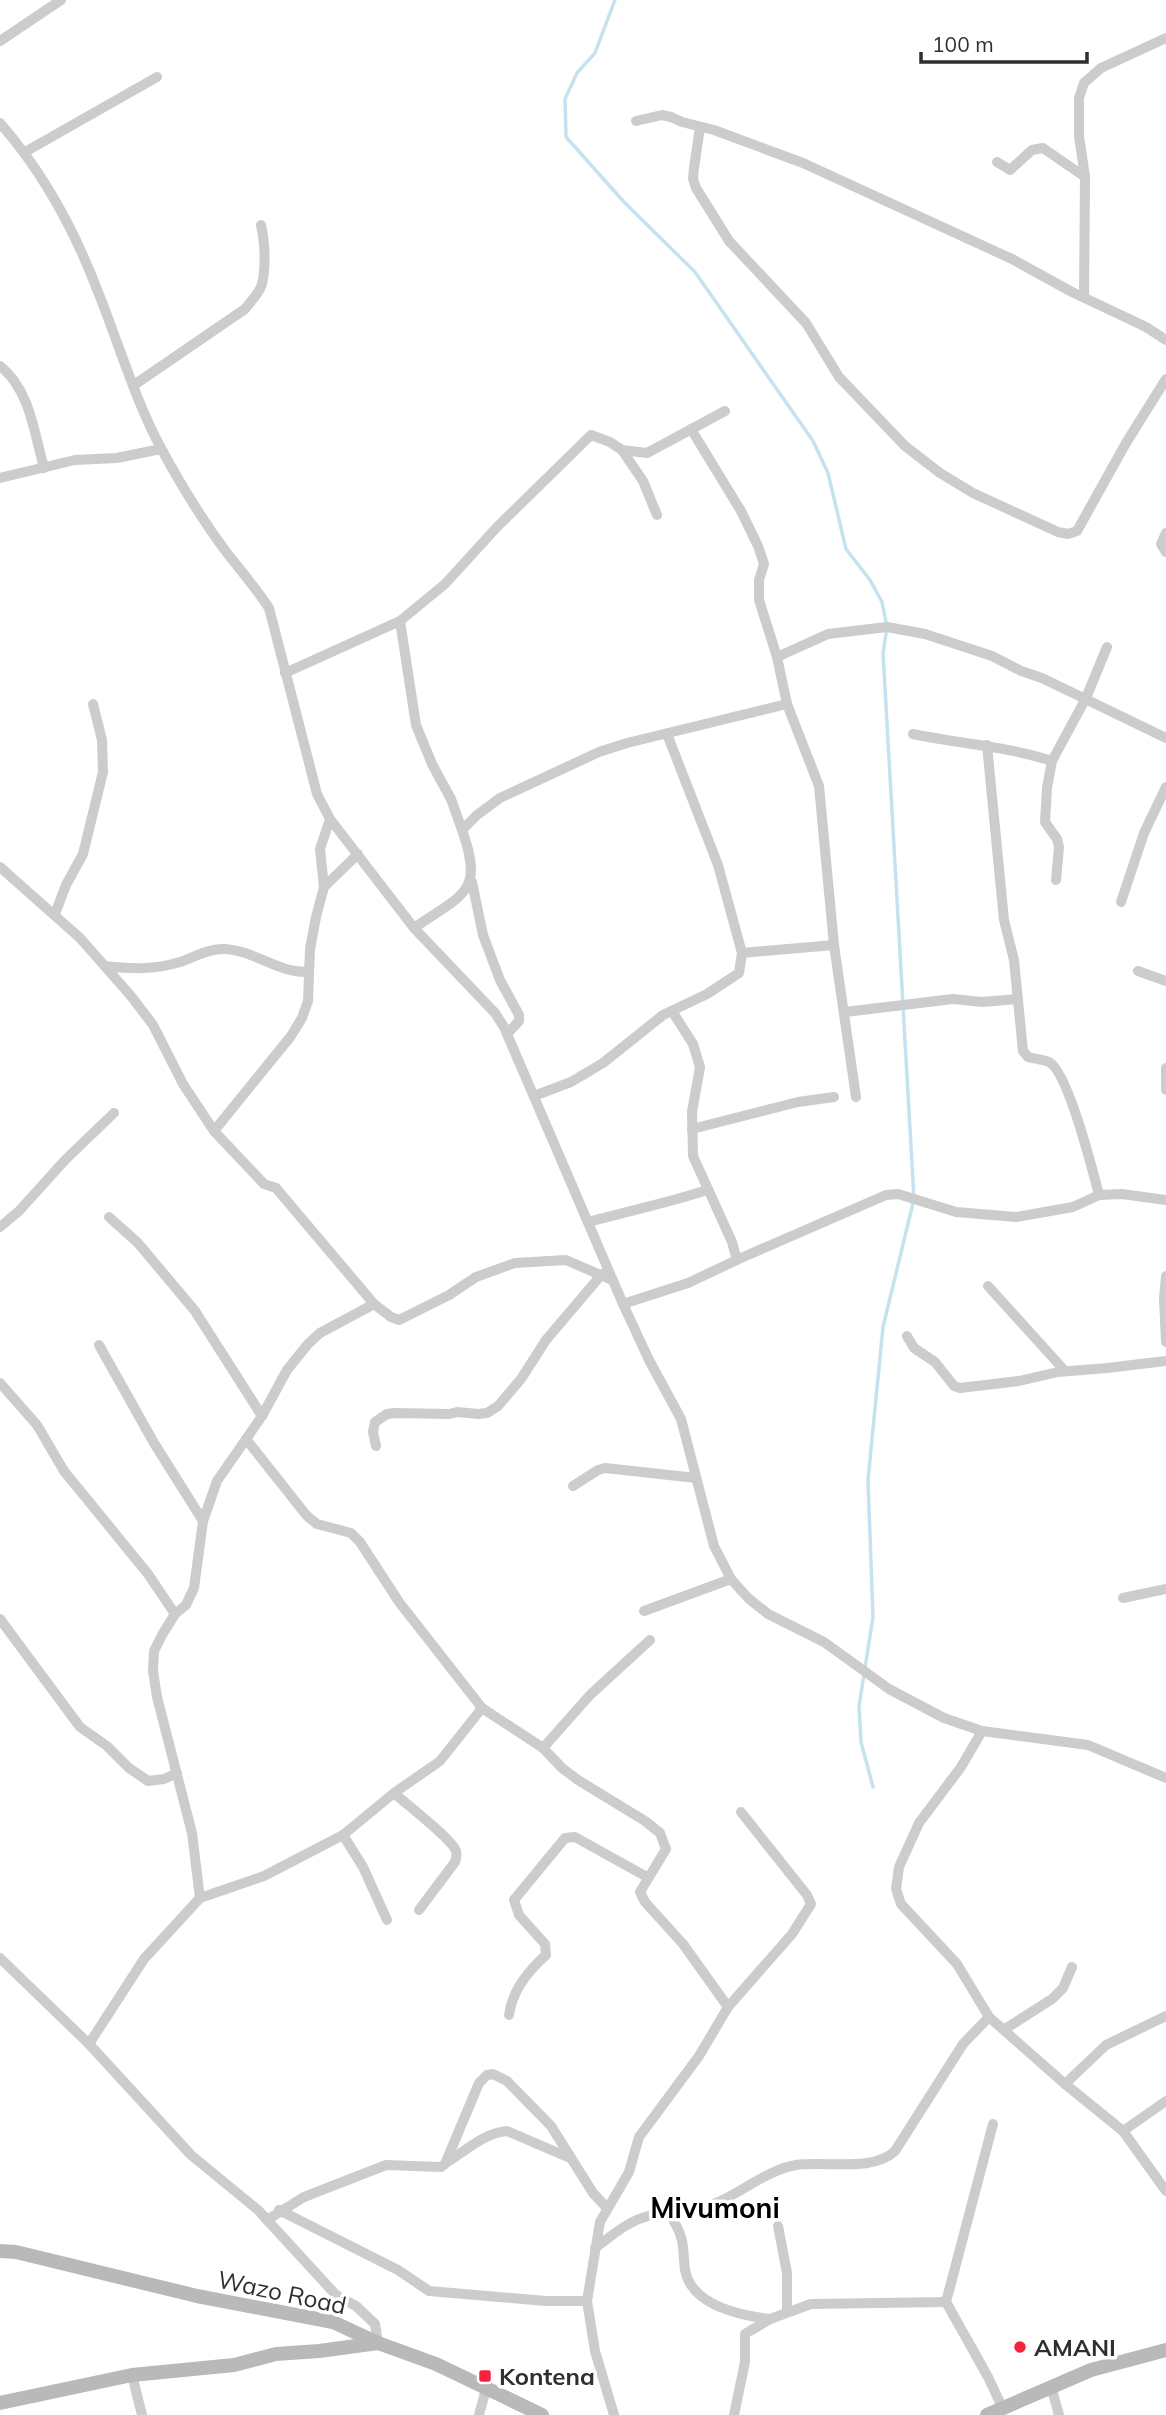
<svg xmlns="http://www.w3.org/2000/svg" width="1166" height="2415" viewBox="0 0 1166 2415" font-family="Mulish,sans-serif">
	<rect width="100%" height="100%" fill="#fff"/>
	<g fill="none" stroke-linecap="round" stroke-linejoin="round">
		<path stroke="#c6e2ef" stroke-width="3.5" d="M 615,0 L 595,53 L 577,73 L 565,99 L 566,137 L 624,202 L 695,272 L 813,441 L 828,473 L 846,549 L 870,580 L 882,602 L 887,627 L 883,653 L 914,1199 L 883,1327 L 868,1480 L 873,1617 L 859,1706 L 861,1742 L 873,1787"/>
		<g stroke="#ccc" stroke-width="10">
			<path d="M 0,41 L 61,0"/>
			<path d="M 636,121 L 662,115 L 671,117 L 682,122 L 714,130 L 803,163 L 1012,259 L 1072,292 L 1146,327 L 1166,340"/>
			<path d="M 0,123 C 43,172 75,231 98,292 C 119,344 135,400 162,450 C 181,485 203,521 227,553 C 241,571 256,588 269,608 L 317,794 L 330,819 L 414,928 L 495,1013 L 504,1027 L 623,1304 L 649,1360 L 681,1419 L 714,1546 L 731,1579 L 748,1598 L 768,1614 L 824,1642 L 889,1689 L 944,1718 L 982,1731 L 1088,1745 L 1166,1778"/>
			<path d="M 700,127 L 694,168 L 693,179 L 696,188 L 729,241 L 806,323 L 839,377 L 905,446 L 940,473 L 973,493 L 1058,532 L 1068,534 L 1077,531 L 1126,443 L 1166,379"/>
			<path d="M 25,152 L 157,77"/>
			<path d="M 997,162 L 1010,170 L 1032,150 L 1043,148 L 1085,177"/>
			<path d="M 1084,297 L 1085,177 L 1079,136 L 1079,98 L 1084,83 L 1101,68 L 1166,38"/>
			<path d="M 0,366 C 30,390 34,432 44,468"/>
			<path d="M 134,385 L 245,309 C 251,301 259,294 262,284 C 266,267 265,242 261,225"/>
			<path d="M 691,429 L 741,511 L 758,546 L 764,564 L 759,580 L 759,600 L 777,657"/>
			<path d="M 622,450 L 643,481 L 657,515"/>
			<path d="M 0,478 L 75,460 L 117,458 L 161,449"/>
			<path d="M 1166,533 L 1161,544 L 1166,552"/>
			<path d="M 400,621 L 416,725 L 432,764 L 451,799 L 462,830"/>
			<path d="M 285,673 L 400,621 L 445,584 L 497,527 L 591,435 L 610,442 L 622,450 L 647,453 L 725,411"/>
			<path d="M 787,704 L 819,786 L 834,945 L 856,1097"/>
			<path d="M 913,734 C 960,744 1006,746 1052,761"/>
			<path d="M 987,745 L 1004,920 L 1014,960 L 1023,1051 L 1028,1057 C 1034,1059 1043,1059 1049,1062 C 1068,1072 1093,1172 1099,1195"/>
			<path d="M 0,867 L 80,938 L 131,996 L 153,1025 L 183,1084 L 214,1131 L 264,1184 L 276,1188 L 374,1304"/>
			<path d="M 1056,880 L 1059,847 L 1057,839 L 1045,822 L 1047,788 L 1052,761 L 1086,698 L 1107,647"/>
			<path d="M 472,882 L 483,935 L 500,980 L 519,1015 L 519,1021 L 507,1034"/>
			<path d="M 324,887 L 358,854"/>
			<path d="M 1121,902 L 1144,833 L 1166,787"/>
			<path d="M 55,914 L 66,885 L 83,854 L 103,772 L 102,740 L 93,704"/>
			<path d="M 414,928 C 462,894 485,894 462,830 L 477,815 L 500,798 L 599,752 L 627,743 L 787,704 L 777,657 L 828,634 L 887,627 L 925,634 L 992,656 L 1021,671 L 1042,678 L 1166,738"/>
			<path d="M 742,953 L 834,945"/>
			<path d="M 105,966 C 131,969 154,970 180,962 C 195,957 209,948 226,949 C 255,951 278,973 308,972"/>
			<path d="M 1138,971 L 1166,981"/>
			<path d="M 672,1011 L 693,1044 L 700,1067 L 692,1112 L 693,1156 L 732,1242 L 737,1260"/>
			<path d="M 845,1012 L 953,999 L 982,1002 L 1018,999"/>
			<path d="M 1166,1068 L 1166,1090"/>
			<path d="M 534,1096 L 571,1082 L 603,1063 L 663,1015 L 707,994 L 739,973 L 742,953 L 718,865 L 667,734"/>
			<path d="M 692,1129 L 798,1102 L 834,1097"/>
			<path d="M 214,1131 L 291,1036 L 302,1018 L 308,1001 L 310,949 L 316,917 L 324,887 L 320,849 L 330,819"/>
			<path d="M 109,1217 L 138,1243 L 195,1311 L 262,1416"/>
			<path d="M 588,1222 C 628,1211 668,1203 707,1190"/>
			<path d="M 0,1227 L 19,1211 L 66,1159 L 114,1113"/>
			<path d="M 1166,1276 L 1164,1299 L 1166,1342"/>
			<path d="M 988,1286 L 1065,1371"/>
			<path d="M 623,1304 L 688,1283 L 741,1258 L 886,1195 L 898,1194 L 956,1212 L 1016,1217 L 1073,1207 L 1099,1195 L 1122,1194 L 1166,1200"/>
			<path d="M 907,1336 L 914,1348 L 935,1362 L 954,1386 L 960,1388 L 1019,1381 L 1058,1372 L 1107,1368 L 1166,1361"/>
			<path d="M 99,1345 L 154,1443 L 203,1521"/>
			<path d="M 0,1383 L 37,1425 L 64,1471 L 148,1574 L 175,1614"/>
			<path d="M 246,1439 L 307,1516 L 317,1524 L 351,1533 L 360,1542 L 399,1602 L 482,1708 L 543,1748 L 562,1768 L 578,1780 L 645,1821 L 660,1833 L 666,1849 L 640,1892 L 645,1902 L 683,1944 L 728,2007"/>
			<path d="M 376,1446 L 373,1432 L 375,1422 L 387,1414 L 394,1413 L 449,1414 L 457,1412 L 478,1414 L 487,1413 L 498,1406 L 521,1379 L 546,1340 L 602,1274"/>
			<path d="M 573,1486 L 598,1470 L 605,1468 L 696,1478"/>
			<path d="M 1123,1598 L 1166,1589"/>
			<path d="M 644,1611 L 731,1579"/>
			<path d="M 0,1619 L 80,1727 L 107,1746 L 129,1768 L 148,1781 L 164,1779 L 177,1773"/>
			<path d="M 982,1731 L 961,1767 L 919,1823 L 899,1867 L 896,1889 L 901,1904 L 957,1964 L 989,2017 L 1065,2084 L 1123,2131 L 1166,2191"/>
			<path d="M 543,1748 L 590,1695 L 650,1640"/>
			<path d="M 394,1793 C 405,1803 453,1840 456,1851 C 457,1854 456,1859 455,1862 L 419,1910"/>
			<path d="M 343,1835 L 363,1867 L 387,1920"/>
			<path d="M 200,1898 L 192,1833 L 157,1697 L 153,1671 L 154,1651 L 162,1635 L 175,1614 L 186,1605 L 194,1588 L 203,1521 L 217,1481 L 262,1416 L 287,1370 L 308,1344 L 320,1333 L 374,1304 L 391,1317 L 399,1320 L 449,1295 L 476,1277 L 515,1263 L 566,1260 L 612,1280"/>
			<path d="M 0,1958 L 89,2044 L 191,2155 L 258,2210 L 336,2295 L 356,2306 L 375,2324 L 378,2343"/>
			<path d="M 509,2015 C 512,1991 528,1971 546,1955 L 545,1944 L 519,1915 L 514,1900 L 565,1838 L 575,1837 L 647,1877"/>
			<path d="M 1005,2029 L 1052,1999 L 1063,1988 L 1072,1967"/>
			<path d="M 89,2044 L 144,1959 L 200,1898 L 264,1876 L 343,1835 L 394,1793 L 440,1761 L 482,1708"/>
			<path d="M 1065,2084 L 1106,2045 L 1166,2016"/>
			<path d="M 993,2124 L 946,2302 L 988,2377 L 1003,2409"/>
			<path d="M 1123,2131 L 1166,2101"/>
			<path d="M 447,2162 C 467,2150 484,2133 507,2131 L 570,2158"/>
			<path d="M 279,2210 L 398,2270 L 429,2291 L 546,2301 L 587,2301"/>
			<path d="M 669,2212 C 673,2220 679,2229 681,2237 C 686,2252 681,2271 691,2285 C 706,2308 745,2316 770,2319"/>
			<path d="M 267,2220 L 304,2197 L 386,2165 L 441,2167 L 445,2164 L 479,2083 L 487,2075 L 493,2074 L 507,2081 L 551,2126 L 593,2193 L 607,2208"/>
			<path d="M 778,2226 L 787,2273 L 787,2312"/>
			<path d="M 595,2248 C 610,2237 627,2222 645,2217 C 668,2210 691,2213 714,2204 C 741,2193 767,2170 796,2165 C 825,2161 874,2172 895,2151 L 963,2044 L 989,2017"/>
			<path d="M 132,2375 L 142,2415"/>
			<path d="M 1051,2386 L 1059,2415"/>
			<path d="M 479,2415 L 486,2389"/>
			<path d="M 614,2415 L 595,2351 L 587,2301 L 600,2222 L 629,2172 L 639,2137 L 699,2056 L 728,2007 L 792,1934 L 811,1904 L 807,1895 L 741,1812"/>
			<path d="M 734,2415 L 745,2362 L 745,2334 L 770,2319 L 811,2304 L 946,2302"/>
		</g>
		<g stroke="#b9b9b9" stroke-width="14">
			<path d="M 0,2251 L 16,2252 L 197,2296 L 333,2322 L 378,2343 L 436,2364 L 542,2415"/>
			<path d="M 0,2403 L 132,2375 L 234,2365 L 276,2354 L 319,2351 L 378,2343"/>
			<path d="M 987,2415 L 1091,2370 L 1166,2350"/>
		</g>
	</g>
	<g fill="#f6223e" stroke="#fff" stroke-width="2.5">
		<circle cx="1020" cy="2347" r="7"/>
		<rect x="478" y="2369" width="14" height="14" rx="3.5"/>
	</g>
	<g text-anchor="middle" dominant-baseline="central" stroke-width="7" stroke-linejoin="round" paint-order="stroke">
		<g font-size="24" fill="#2f2f2f" stroke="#fff">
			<text transform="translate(282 2292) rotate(12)">Wazo Road</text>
		</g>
		<g font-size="24" font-weight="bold" fill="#2f2f2f" stroke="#fff" text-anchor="start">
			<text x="1034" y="2347">AMANI</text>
			<text x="499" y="2376">Kontena</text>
		</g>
		<g font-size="28" font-weight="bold" fill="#000" stroke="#fff">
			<text x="715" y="2207">Mivumoni</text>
		</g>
	</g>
	<path d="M921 52v10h166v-10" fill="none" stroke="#2f2f2f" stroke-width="3.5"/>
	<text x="932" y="52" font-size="21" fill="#2f2f2f" stroke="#ffffff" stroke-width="5" paint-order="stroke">100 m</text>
</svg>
